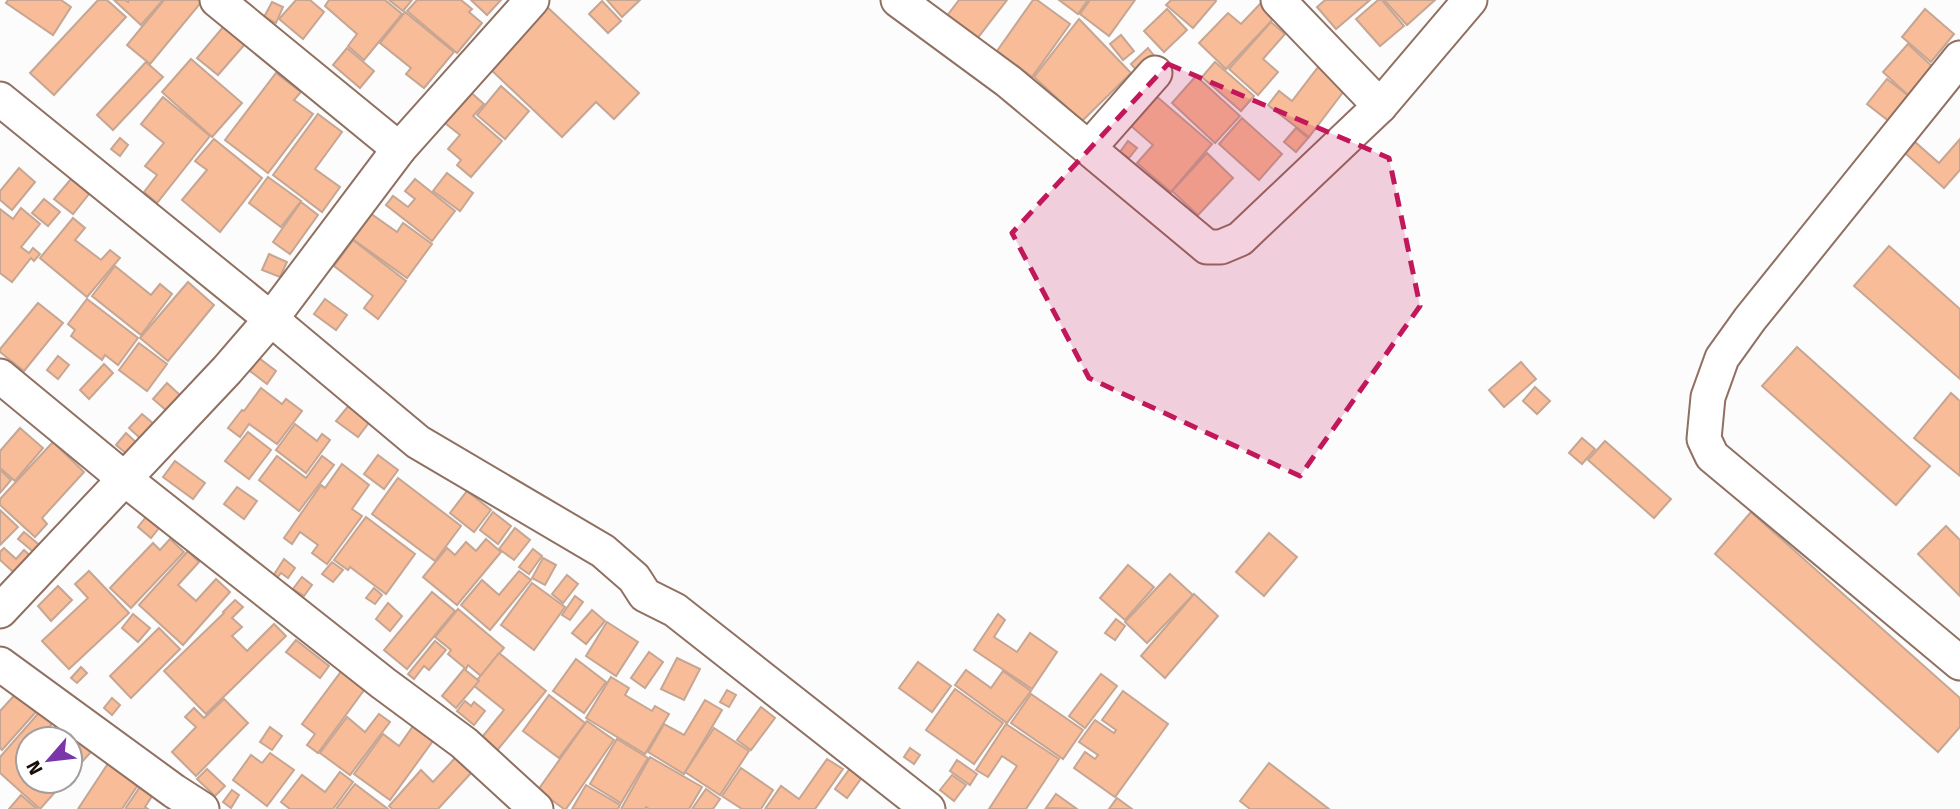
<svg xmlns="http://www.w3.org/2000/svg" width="1960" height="809" viewBox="0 0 1960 809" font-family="'Fira Sans',sans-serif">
	<rect width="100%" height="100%" fill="#fcfcfc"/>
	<g fill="#f9bc98" stroke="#c6a693" stroke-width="2">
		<path d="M 8,0 L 61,0 L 71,7 L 53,35 L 6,3 Z"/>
		<path d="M 98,0 L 107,0 L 126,17 L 54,95 L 30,73 Z"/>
		<path d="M 114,0 L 125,0 L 128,2 L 129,0 L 163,0 L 141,25 Z"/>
		<path d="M 164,0 L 203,0 L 150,64 L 127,45 Z"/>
		<path d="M 296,0 L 310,0 L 324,12 L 303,39 L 279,19 Z"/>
		<path d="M 329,0 L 385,0 L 402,14 L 364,60 L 348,46 L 357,34 L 325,6 Z"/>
		<path d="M 389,0 L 412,0 L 403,11 Z"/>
		<path d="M 417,0 L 461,0 L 472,9 L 469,12 L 482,23 L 457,53 L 407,11 Z"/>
		<path d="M 471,0 L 501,0 L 487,15 Z"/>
		<path d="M 607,0 L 640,0 L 622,17 Z"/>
		<path d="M 959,0 L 1007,0 L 973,44 L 943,21 Z"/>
		<path d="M 1033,0 L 1037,0 L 1070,24 L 1032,77 L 997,51 Z"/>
		<path d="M 1059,0 L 1088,0 L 1078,14 Z"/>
		<path d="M 1090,0 L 1135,0 L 1109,36 L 1080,14 Z"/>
		<path d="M 1171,0 L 1215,0 L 1216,1 L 1193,28 L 1166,5 Z"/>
		<path d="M 1325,0 L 1370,0 L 1336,29 L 1317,7 Z"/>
		<path d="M 1378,0 L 1382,0 L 1404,26 L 1380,46 L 1356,19 Z"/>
		<path d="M 1384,0 L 1435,0 L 1407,25 Z"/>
		<path d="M 602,1 L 621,21 L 608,33 L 589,14 Z"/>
		<path d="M 272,2 L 283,7 L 276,23 L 264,17 Z"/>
		<path d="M 544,4 L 639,93 L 614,119 L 596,102 L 562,137 L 487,66 Z"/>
		<path d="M 1260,4 L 1274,18 L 1226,69 L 1199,43 L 1228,13 L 1241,24 Z"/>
		<path d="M 1167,9 L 1187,30 L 1164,52 L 1144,31 Z"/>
		<path d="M 1925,9 L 1954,34 L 1931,62 L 1902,37 Z"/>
		<path d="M 405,12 L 454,52 L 424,88 L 406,74 L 411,68 L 380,43 Z"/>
		<path d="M 1079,19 L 1131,73 L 1082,121 L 1034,77 Z"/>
		<path d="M 1271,22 L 1285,34 L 1263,59 L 1278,72 L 1258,95 L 1229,69 Z"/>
		<path d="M 224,26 L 245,44 L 218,75 L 197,58 Z"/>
		<path d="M 1121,35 L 1134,51 L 1123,60 L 1110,44 Z"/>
		<path d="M 1908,44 L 1935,69 L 1910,97 L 1883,72 Z"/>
		<path d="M 347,48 L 374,71 L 360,88 L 333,65 Z"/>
		<path d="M 1148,48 L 1155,57 L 1139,73 L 1131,64 Z"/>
		<path d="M 191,59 L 242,103 L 212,137 L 162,92 Z"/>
		<path d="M 146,62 L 163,77 L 113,130 L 97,115 Z"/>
		<path d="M 1215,62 L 1254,96 L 1241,111 L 1202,77 Z"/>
		<path d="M 1322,62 L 1350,83 L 1309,137 L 1268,105 L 1279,91 L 1292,101 Z"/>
		<path d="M 276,73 L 301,92 L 294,100 L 313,114 L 268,173 L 225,140 Z"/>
		<path d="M 1196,76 L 1240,116 L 1215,143 L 1172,103 Z"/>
		<path d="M 1887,79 L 1910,97 L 1890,122 L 1867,104 Z"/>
		<path d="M 501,86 L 529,111 L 505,139 L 477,115 Z"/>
		<path d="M 467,89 L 484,104 L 473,116 L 502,141 L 471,177 L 457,165 L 461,160 L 448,149 L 460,135 L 445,123 L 458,108 Z"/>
		<path d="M 1148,89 L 1212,144 L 1171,192 L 1137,163 L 1153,145 L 1123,119 Z"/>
		<path d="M 163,97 L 210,136 L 157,203 L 144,192 L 157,175 L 145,166 L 164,143 L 141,124 Z"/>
		<path d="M 318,114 L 342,132 L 315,169 L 340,187 L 322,212 L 273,175 Z"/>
		<path d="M 1242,118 L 1282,154 L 1259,180 L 1219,144 Z"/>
		<path d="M 1296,128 L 1308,138 L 1296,152 L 1284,142 Z"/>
		<path d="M 120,138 L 128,145 L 120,156 L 111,149 Z"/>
		<path d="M 214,139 L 262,178 L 220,232 L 182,200 L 207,170 L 195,161 Z"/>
		<path d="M 1960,139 L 1960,170 L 1944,188 L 1905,153 L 1915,142 L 1939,163 Z"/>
		<path d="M 1128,141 L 1137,148 L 1129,158 L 1120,152 Z"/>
		<path d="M 1207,153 L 1233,178 L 1198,215 L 1172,191 Z"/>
		<path d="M 19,168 L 35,182 L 12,210 L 0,200 L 0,191 Z"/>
		<path d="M 447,173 L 473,193 L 460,211 L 433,191 Z"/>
		<path d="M 268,177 L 301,201 L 281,227 L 249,203 Z"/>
		<path d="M 71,179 L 89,194 L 73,214 L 54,199 Z"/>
		<path d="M 415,179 L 455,211 L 432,241 L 386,205 L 393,196 L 408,207 L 415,199 L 405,191 Z"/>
		<path d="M 44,199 L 60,212 L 48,226 L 32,213 Z"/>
		<path d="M 301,202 L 318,215 L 290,254 L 273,242 Z"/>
		<path d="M 21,208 L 40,224 L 21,247 L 29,253 L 33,248 L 40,254 L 34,261 L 31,258 L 12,282 L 0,273 L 0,209 L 13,219 Z"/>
		<path d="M 370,213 L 397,232 L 403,223 L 432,244 L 407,278 L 351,238 Z"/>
		<path d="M 73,218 L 85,228 L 75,240 L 101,260 L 110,250 L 120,258 L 87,297 L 40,258 Z"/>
		<path d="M 353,240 L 406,281 L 378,319 L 364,308 L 373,296 L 334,266 Z"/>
		<path d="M 1889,246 L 1960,309 L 1960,379 L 1854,286 Z"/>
		<path d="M 269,254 L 287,262 L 280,277 L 262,270 Z"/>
		<path d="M 115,266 L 151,295 L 160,284 L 172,294 L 141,335 L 92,296 Z"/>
		<path d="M 188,282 L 214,305 L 168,361 L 140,338 Z"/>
		<path d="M 87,299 L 138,338 L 118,365 L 105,355 L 102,360 L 71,336 L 75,330 L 68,324 Z"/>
		<path d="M 325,299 L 347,315 L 336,330 L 314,314 Z"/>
		<path d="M 38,303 L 63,323 L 24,371 L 0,352 L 0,349 Z"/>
		<path d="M 139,343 L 167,364 L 147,391 L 119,370 Z"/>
		<path d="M 1797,347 L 1930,466 L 1896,505 L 1762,386 Z"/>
		<path d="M 58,356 L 69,365 L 58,379 L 47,370 Z"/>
		<path d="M 259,358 L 276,371 L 267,384 L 250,371 Z"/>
		<path d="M 1521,362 L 1536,379 L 1504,407 L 1489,390 Z"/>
		<path d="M 104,364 L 113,373 L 89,399 L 80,390 Z"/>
		<path d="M 167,383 L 180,395 L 167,411 L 153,399 Z"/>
		<path d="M 1535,387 L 1550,401 L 1537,414 L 1523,401 Z"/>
		<path d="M 261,388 L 282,404 L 286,399 L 302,411 L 277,444 L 249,424 L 240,437 L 228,428 L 242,410 L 244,411 Z"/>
		<path d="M 1951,393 L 1960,401 L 1960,476 L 1914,438 Z"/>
		<path d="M 350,404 L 371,420 L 358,437 L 336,421 Z"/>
		<path d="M 142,414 L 154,424 L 141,439 L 129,428 Z"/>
		<path d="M 295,424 L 317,441 L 322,434 L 330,440 L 306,473 L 276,450 Z"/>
		<path d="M 20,428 L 43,448 L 15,481 L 0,468 L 0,451 Z"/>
		<path d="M 248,432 L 271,450 L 249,479 L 225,461 Z"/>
		<path d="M 126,433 L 139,445 L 129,456 L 116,445 Z"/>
		<path d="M 1582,438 L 1595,449 L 1582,464 L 1569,453 Z"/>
		<path d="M 1605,441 L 1671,499 L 1654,518 L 1588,460 Z"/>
		<path d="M 53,442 L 84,472 L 42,518 L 47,524 L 35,537 L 0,505 L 0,499 Z"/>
		<path d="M 378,455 L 398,470 L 384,489 L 364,474 Z"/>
		<path d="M 277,456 L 306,478 L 322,456 L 334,465 L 299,511 L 259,480 Z"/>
		<path d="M 175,461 L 205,483 L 193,499 L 163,477 Z"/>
		<path d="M 342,464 L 369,485 L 352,509 L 362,516 L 327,564 L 312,553 L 318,545 L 300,532 L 292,544 L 284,538 L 321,485 L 325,488 Z"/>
		<path d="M 0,470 L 11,480 L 0,493 Z"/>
		<path d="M 398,478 L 461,526 L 435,561 L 372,514 Z"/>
		<path d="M 237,487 L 257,501 L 244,519 L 224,504 Z"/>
		<path d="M 467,491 L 491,510 L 474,532 L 450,513 Z"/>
		<path d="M 0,510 L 18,527 L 0,545 Z"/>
		<path d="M 493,512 L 511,526 L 498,544 L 480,530 Z"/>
		<path d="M 1751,512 L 1960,698 L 1960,727 L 1938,752 L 1715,554 Z"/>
		<path d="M 146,517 L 159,528 L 151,538 L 138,527 Z"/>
		<path d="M 366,517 L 415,554 L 386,594 L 350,567 L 348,570 L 334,560 Z"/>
		<path d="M 1946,526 L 1960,540 L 1960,596 L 1918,554 Z"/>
		<path d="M 515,528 L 530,540 L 514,560 L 499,549 Z"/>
		<path d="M 24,532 L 42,547 L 36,554 L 18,539 Z"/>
		<path d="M 1269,533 L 1297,557 L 1264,596 L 1236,572 Z"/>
		<path d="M 170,539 L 184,552 L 131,608 L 110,588 L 153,543 L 160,550 Z"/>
		<path d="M 486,539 L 501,552 L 457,605 L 423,577 L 447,548 L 455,555 L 466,542 L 476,551 Z"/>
		<path d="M 4,548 L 16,559 L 24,550 L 37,562 L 21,579 L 0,560 L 0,552 Z"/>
		<path d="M 533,549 L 542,556 L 529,574 L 519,567 Z"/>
		<path d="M 188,551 L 199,562 L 178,585 L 196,601 L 216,579 L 230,592 L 183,645 L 139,605 Z"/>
		<path d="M 543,558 L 556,565 L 545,585 L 532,578 Z"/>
		<path d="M 284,559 L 295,568 L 288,578 L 281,573 L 277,578 L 273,576 Z"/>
		<path d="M 332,562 L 343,570 L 333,582 L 322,574 Z"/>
		<path d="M 1128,565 L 1154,587 L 1125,620 L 1100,598 Z"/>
		<path d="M 89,571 L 129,613 L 69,669 L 42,641 L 88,598 L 75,584 Z"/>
		<path d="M 519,571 L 531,580 L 490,630 L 461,605 L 482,580 L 499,595 Z"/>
		<path d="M 1170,574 L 1193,595 L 1147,643 L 1125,622 Z"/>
		<path d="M 567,575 L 578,584 L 563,603 L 552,594 Z"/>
		<path d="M 302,577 L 312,585 L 304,596 L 293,589 Z"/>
		<path d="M 532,583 L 565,607 L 534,650 L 501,625 Z"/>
		<path d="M 58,586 L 72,600 L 51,621 L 38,606 Z"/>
		<path d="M 374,588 L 382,595 L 375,604 L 366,598 Z"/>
		<path d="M 432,592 L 455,611 L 407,669 L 384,650 Z"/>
		<path d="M 1194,594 L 1218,616 L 1165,678 L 1141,656 Z"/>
		<path d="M 575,596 L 583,602 L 570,620 L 562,615 Z"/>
		<path d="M 235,600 L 243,607 L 232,618 L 242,627 L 232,636 L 247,651 L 274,624 L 286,636 L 206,714 L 164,671 L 224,613 L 223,612 Z"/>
		<path d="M 388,603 L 402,616 L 390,631 L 376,619 Z"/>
		<path d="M 458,609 L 504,648 L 481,676 L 468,665 L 466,669 L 448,654 L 451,650 L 435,637 Z"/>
		<path d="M 592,610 L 605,621 L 586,644 L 572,633 Z"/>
		<path d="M 133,614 L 150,628 L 138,642 L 122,628 Z"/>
		<path d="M 998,614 L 1005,620 L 994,637 L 1017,652 L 1030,633 L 1057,652 L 1032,689 L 974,650 Z"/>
		<path d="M 1116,619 L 1125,626 L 1115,640 L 1105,633 Z"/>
		<path d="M 607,622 L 638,642 L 616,676 L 586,656 Z"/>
		<path d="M 159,628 L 180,649 L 131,698 L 110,676 Z"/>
		<path d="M 296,640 L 329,666 L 320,678 L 286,652 Z"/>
		<path d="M 435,641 L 446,650 L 429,670 L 424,666 L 414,679 L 408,674 Z"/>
		<path d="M 649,652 L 663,662 L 645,688 L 631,678 Z"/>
		<path d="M 499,653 L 546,691 L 490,759 L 475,746 L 504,710 L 473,685 Z"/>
		<path d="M 677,658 L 700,669 L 684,700 L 661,689 Z"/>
		<path d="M 576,659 L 606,682 L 584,713 L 553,691 Z"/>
		<path d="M 918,662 L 951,686 L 932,712 L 899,688 Z"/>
		<path d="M 81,667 L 87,673 L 77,683 L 71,678 Z"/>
		<path d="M 343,669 L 367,686 L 318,753 L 307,745 L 315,734 L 302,724 Z"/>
		<path d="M 464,669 L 479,681 L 456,708 L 442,696 Z"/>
		<path d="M 966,670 L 991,688 L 1003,671 L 1031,691 L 1007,723 L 955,685 Z"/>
		<path d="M 1101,674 L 1117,686 L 1085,728 L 1069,716 Z"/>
		<path d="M 611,677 L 629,688 L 625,695 L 652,711 L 655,706 L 669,714 L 645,754 L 586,718 Z"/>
		<path d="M 22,687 L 42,705 L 2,750 L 0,748 L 0,711 Z"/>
		<path d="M 955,689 L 1003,723 L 974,764 L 926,730 Z"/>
		<path d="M 727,690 L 736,695 L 729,707 L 720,702 Z"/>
		<path d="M 1123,691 L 1168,724 L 1115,797 L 1074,768 L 1085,752 L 1095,759 L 1098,755 L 1079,742 L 1095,720 L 1114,733 L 1116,730 L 1102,720 Z"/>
		<path d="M 1031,694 L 1083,730 L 1063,759 L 1011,723 Z"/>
		<path d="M 549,695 L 585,723 L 559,758 L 523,731 Z"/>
		<path d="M 112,698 L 120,705 L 112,715 L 104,708 Z"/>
		<path d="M 224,699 L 248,723 L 196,776 L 172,752 L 196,727 L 185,717 L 194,708 L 204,718 Z"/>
		<path d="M 705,700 L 722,710 L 684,774 L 648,752 L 664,724 L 684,735 Z"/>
		<path d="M 465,701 L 471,706 L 474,702 L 485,711 L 474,725 L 457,711 Z"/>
		<path d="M 761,707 L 775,718 L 751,750 L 737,740 Z"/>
		<path d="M 43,708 L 56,719 L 39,739 L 28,739 L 28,781 L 65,781 L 40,809 L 0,773 L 0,757 Z"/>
		<path d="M 379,714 L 390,722 L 350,775 L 320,753 L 347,717 L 365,732 Z"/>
		<path d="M 418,719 L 438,734 L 390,800 L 354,774 L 383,734 L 399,746 Z"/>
		<path d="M 587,721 L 614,740 L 566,809 L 564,809 L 538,790 Z"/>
		<path d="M 1006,724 L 1059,759 L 1026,809 L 989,809 L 1017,766 L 1002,756 L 988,777 L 976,770 Z"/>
		<path d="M 270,727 L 282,736 L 272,750 L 260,742 Z"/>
		<path d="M 714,728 L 749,751 L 720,795 L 685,772 Z"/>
		<path d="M 76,738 L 91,752 L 70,775 L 70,745 Z"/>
		<path d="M 617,739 L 648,758 L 621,803 L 590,784 Z"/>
		<path d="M 910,748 L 920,755 L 914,764 L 904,757 Z"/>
		<path d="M 270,753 L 294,770 L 267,806 L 233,780 L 251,755 L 262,763 Z"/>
		<path d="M 456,757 L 472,772 L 438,809 L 392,809 L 389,806 L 421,770 L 433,782 Z"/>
		<path d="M 650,757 L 702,787 L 689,809 L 649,809 L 646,807 L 645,809 L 621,809 Z"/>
		<path d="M 827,759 L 843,769 L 815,809 L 765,809 L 781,786 L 799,799 Z"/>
		<path d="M 957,760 L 977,774 L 970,785 L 950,771 Z"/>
		<path d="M 109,762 L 140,782 L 122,809 L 78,809 Z"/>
		<path d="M 1269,763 L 1329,809 L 1250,809 L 1240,801 Z"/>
		<path d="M 851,767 L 863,776 L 847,798 L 835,789 Z"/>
		<path d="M 741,768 L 773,790 L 761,809 L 742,809 L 722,796 Z"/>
		<path d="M 207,769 L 225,786 L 215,796 L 197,779 Z"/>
		<path d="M 340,772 L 353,782 L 333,809 L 290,809 L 281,802 L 302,775 L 325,792 Z"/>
		<path d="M 952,775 L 966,785 L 954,801 L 940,790 Z"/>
		<path d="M 144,781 L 156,790 L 145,807 L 148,809 L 125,809 Z"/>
		<path d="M 355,784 L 388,809 L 336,809 Z"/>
		<path d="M 586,785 L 620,805 L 618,809 L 572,809 Z"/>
		<path d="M 706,789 L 720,799 L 713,809 L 692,809 Z"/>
		<path d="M 232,790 L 239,795 L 231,808 L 223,802 Z"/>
		<path d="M 1056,794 L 1077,809 L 1046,808 Z"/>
		<path d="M 21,795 L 37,809 L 9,809 Z"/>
		<path d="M 1117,798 L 1132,809 L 1109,809 Z"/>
	</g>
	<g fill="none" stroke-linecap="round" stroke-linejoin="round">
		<defs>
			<g id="minor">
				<path d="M 217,0 L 399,149"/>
				<path d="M 898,0 L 1008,81 L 1207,247 L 1221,247 L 1240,239 L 1380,106 L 1470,0"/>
				<path d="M 1278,0 L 1380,106"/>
				<path d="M 1960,58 L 1750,319 L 1722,358 L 1708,397 L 1704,439 L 1712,456 L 1960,663"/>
				<path d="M 0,99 L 271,319 L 418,442 L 603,551 L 634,578 L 645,595 L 675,610 L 928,809"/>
				<path d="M 1089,148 L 1155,73"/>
				<path d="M 0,376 L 126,480 L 383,683 L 464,743 L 536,809"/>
				<path d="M 0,611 L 227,370 L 271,319 L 399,149 L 532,0"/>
				<path d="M 0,664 L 174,791 L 202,809"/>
			</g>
		</defs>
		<use href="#minor" stroke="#907061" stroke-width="37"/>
		<use href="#minor" stroke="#fff" stroke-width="33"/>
	</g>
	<path fill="#c2185b" fill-opacity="0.2" stroke="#c2185b" stroke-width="5" stroke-dasharray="14 9" stroke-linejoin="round" d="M 1168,64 L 1389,158 L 1420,306 L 1300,476 L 1089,378 L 1012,233 Z"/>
	<g transform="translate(49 760) rotate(242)"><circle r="33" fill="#ffffff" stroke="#a39e9c" stroke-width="2"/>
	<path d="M0-5L12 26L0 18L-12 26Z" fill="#7a35a9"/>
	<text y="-10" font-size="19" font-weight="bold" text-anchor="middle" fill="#180c07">N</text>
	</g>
</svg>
